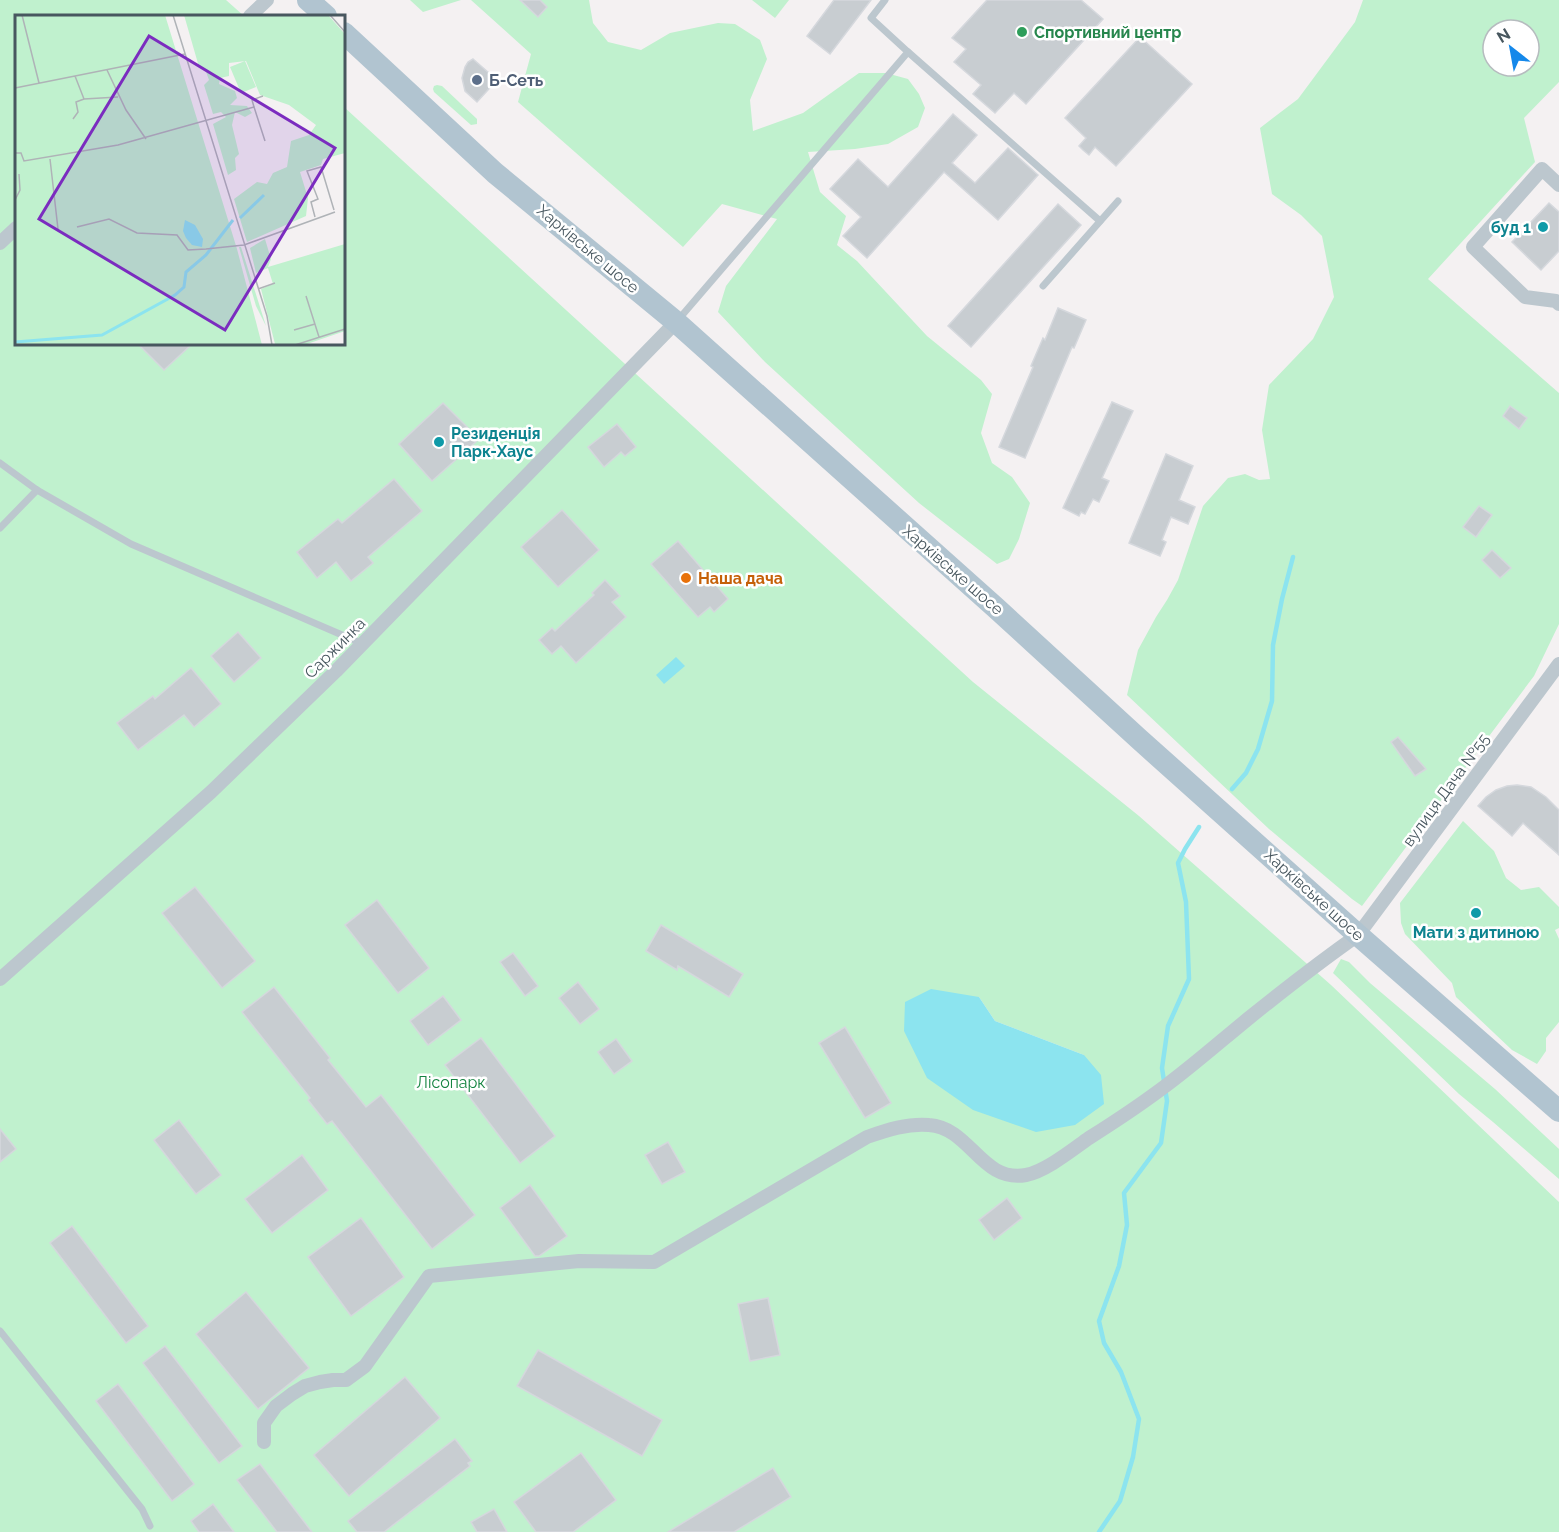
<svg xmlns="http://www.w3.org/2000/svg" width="1559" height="1532" viewBox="0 0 1559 1532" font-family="Raleway,sans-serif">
	<rect width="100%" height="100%" fill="#f4f1f2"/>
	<g fill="#c0f1ce" fill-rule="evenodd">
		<path d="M 0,0 L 226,0 L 244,16 L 16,16 L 16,344 L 344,344 L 344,107 L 973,682 L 1139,816 L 1331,985 L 1559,1202 L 1559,1532 L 0,1532 ZM 979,997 L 995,1021 L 1084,1055 L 904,1031 Z"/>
		<path d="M 410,0 L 461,0 L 423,12 Z"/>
		<path d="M 471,0 L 589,0 L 593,23 L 608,42 L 641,50 L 670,33 L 718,23 L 735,24 L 760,40 L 767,59 L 750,100 L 753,131 L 803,113 L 859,73 L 886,73 L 908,79 L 919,94 L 925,108 L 918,127 L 888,144 L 855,149 L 808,152 L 820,192 L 846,216 L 837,245 L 857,261 L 927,336 L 981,380 L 992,394 L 981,433 L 992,463 L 1012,477 L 1030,503 L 1019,539 L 1009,559 L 997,564 L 919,503 L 765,362 L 718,312 L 726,286 L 777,219 L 722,204 L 683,247 L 518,102 L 531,54 Z"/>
		<path d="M 752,0 L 789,0 L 775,18 Z"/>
		<path d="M 1363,0 L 1559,0 L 1559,82 L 1524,118 L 1535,162 L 1428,279 L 1559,393 L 1559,624 L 1534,676 L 1362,906 L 1352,899 L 1269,829 L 1127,695 L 1138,650 L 1156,617 L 1167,600 L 1178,580 L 1203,506 L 1228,478 L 1245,474 L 1259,480 L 1270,479 L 1262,430 L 1269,385 L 1313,339 L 1334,297 L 1322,236 L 1301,215 L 1272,194 L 1260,128 L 1298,99 L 1355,22 ZM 1493,30 L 1529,30 L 1529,66 L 1493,66 Z"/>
		<path d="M 437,85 L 442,86 L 477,119 L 477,124 L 471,125 L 434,92 L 433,89 L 434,86 Z"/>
		<path d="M 1463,821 L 1494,851 L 1506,878 L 1521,890 L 1539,887 L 1559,907 L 1559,928 L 1555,930 L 1559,939 L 1559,1022 L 1546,1038 L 1546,1051 L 1537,1064 L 1512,1050 L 1456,997 L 1452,983 L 1405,934 L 1401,923 L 1400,903 Z"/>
		<path d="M 1341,959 L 1349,962 L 1370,983 L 1495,1089 L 1559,1149 L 1559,1179 L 1493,1122 L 1459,1094 L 1333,973 Z"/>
	</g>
	<g fill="#8ce4ef">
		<path d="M 676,657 L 685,666 L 664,684 L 656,675 Z"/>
		<path d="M 931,989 L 979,997 L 995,1021 L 1084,1055 L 1101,1075 L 1104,1104 L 1075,1125 L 1036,1132 L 973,1110 L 927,1078 L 904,1031 L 905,1002 Z"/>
	</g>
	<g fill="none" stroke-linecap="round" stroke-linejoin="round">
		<g stroke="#8ce4ef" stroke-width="4.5">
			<path d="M 1232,789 L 1246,773 L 1258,749 L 1272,701 L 1273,645 L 1282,599 L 1293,557"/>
			<path d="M 1099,1532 L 1120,1501 L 1133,1457 L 1139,1419 L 1121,1372 L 1104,1343 L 1099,1321 L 1119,1266 L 1127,1225 L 1124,1193 L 1161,1143 L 1167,1101 L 1162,1068 L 1168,1026 L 1189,979 L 1186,902 L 1178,863 L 1185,849 L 1199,827"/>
		</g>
	</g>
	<g fill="#c8cdd1" stroke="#d5d8dd" stroke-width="1.5">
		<path d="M 520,0 L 540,0 L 547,7 L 538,17 Z"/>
		<path d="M 834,0 L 871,0 L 830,54 L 807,36 Z"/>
		<path d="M 987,0 L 1081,0 L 1103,19 L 1026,104 L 1014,93 L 995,113 L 973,94 L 981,85 L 954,62 L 966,49 L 952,38 Z"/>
		<path d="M 1140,37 L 1192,84 L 1116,166 L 1095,147 L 1089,155 L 1083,150 L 1079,146 L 1086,138 L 1065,118 Z"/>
		<path d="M 473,59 L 497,80 L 477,102 L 465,91 L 462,78 L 465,67 L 468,62 Z"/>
		<path d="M 953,114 L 977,135 L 952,163 L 975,183 L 1008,148 L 1038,175 L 998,220 L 944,172 L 867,258 L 843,236 L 861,217 L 830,189 L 858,159 L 888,187 Z"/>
		<path d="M 1549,203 L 1559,212 L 1559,251 L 1541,270 L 1512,242 Z"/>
		<path d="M 1058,204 L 1081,225 L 971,347 L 948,326 Z"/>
		<path d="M 1058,308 L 1086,320 L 1074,348 L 1072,347 L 1025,458 L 999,447 L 1033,367 L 1031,366 L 1043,338 L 1045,340 Z"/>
		<path d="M 138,344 L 192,344 L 164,370 Z"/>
		<path d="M 1112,402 L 1133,411 L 1102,478 L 1109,481 L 1099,502 L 1093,499 L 1085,514 L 1081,512 L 1079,516 L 1063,508 Z"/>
		<path d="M 443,403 L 479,439 L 432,481 L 399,444 Z"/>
		<path d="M 1510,406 L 1527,418 L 1519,429 L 1503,416 Z"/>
		<path d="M 617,424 L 636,447 L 625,456 L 621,452 L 604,467 L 588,447 Z"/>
		<path d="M 1166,454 L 1193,466 L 1179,500 L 1195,507 L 1188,524 L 1171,517 L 1162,540 L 1166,542 L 1160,556 L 1129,543 Z"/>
		<path d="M 394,479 L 422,511 L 368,557 L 373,563 L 351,581 L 336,562 L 317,578 L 297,552 L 338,519 L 342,523 Z"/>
		<path d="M 1479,506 L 1492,515 L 1476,537 L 1463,527 Z"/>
		<path d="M 562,510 L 599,550 L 558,587 L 521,547 Z"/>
		<path d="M 678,541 L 728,599 L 714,612 L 710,607 L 698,617 L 651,564 Z"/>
		<path d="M 1492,550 L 1511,568 L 1500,578 L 1482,560 Z"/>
		<path d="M 605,580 L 620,596 L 612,602 L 626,617 L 576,663 L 561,646 L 552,654 L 539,640 L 552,628 L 555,631 L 594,595 L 592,593 Z"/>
		<path d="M 238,632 L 261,658 L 234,682 L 211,656 Z"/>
		<path d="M 191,668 L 221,704 L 194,727 L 184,715 L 138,750 L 117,723 L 153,696 L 155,699 Z"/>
		<path d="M 1398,737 L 1426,769 L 1415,776 L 1391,742 Z"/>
		<path d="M 1517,785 L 1531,787 L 1546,797 L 1559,810 L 1559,855 L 1523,823 L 1512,836 L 1478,806 L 1486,797 L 1496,790 L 1507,786 Z"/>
		<path d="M 195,887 L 255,961 L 222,988 L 162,913 Z"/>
		<path d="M 377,900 L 429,968 L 398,993 L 345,925 Z"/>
		<path d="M 661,925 L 743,974 L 729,997 L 678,966 L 677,970 L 646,951 Z"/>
		<path d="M 513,953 L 538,986 L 525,996 L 500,962 Z"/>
		<path d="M 578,982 L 599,1009 L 580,1024 L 559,998 Z"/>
		<path d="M 274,987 L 330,1058 L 328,1060 L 366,1107 L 381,1095 L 475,1215 L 432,1249 L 332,1121 L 327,1124 L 308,1100 L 310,1098 L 242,1012 Z"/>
		<path d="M 443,996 L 461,1020 L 428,1045 L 410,1021 Z"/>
		<path d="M 845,1027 L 891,1103 L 865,1118 L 819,1043 Z"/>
		<path d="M 481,1038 L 555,1136 L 520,1163 L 445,1065 Z"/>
		<path d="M 616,1039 L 632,1061 L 614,1074 L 598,1052 Z"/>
		<path d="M 179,1120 L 221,1175 L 196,1194 L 154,1140 Z"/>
		<path d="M 0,1129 L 16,1149 L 0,1162 Z"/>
		<path d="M 668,1142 L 685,1172 L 662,1184 L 645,1155 Z"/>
		<path d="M 302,1155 L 328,1190 L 272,1233 L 245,1199 Z"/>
		<path d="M 530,1185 L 567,1236 L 539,1256 L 535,1256 L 500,1208 Z"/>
		<path d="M 1007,1198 L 1022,1218 L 994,1240 L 979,1220 Z"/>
		<path d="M 361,1218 L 404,1277 L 351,1316 L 308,1257 Z"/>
		<path d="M 72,1226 L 148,1326 L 126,1343 L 50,1243 Z"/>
		<path d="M 246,1292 L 309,1368 L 258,1409 L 196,1334 Z"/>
		<path d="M 768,1298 L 780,1355 L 750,1361 L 738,1304 Z"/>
		<path d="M 165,1346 L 242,1446 L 219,1463 L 143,1363 Z"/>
		<path d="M 538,1350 L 662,1420 L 642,1456 L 517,1386 Z"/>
		<path d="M 405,1377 L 440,1418 L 349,1496 L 314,1455 Z"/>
		<path d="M 118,1384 L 194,1484 L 172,1501 L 96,1401 Z"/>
		<path d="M 455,1439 L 472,1461 L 468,1463 L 470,1466 L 384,1532 L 357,1532 L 348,1521 Z"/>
		<path d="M 581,1453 L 616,1500 L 573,1532 L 536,1532 L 514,1502 Z"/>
		<path d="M 260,1464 L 312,1532 L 277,1532 L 237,1480 Z"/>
		<path d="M 773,1468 L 791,1497 L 734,1532 L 668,1532 Z"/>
		<path d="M 213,1504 L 234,1532 L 199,1532 L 191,1521 Z"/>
		<path d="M 494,1509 L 507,1532 L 477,1532 L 471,1522 Z"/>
	</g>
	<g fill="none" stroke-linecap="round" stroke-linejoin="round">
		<g stroke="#bcc7ce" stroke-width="7">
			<path d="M 908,52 L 1100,221"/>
			<path d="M 1043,286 L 1118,201"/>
			<path d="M 678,320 L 908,52 L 871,18 L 885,0"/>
			<path d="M 0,463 L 37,490 L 131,544 L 363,644"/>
			<path d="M 0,528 L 37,490"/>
			<path d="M 0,1331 L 142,1509 L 150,1526"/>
		</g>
		<g stroke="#bcc7ce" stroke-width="14">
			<path d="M 250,16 L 267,0"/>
			<path d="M 1559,185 L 1542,169 L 1473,247 L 1525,297 L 1556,301 L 1559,304"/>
			<path d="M 0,243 L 16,228"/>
			<path d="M 0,979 L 211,792 L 336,671 L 676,322"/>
			<path d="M 264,1442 L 264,1423 L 276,1406 L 292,1394 L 305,1386 L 320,1382 L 333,1380 L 346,1380 L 365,1366 L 429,1276 L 579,1261 L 654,1262 L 867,1137 C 887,1130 908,1123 929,1125 C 971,1128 981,1183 1026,1175 C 1046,1171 1072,1150 1089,1138 C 1116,1121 1143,1103 1168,1084 C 1196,1063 1222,1040 1249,1018 C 1285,989 1321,961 1358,935 L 1559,664"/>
		</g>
		<g stroke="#b1c4d0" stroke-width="22">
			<path d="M 308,0 L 326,16"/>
			<path d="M 344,33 L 495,173 L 676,322 L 996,608 L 1139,739 L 1358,935 L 1559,1111"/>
		</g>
	</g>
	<circle fill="#2e9e5b" stroke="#fff" stroke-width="2" cx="1022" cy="32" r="6"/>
	<circle fill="#5c6f8a" stroke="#fff" stroke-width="2" cx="477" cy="80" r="6"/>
	<g fill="#0f9aa8" stroke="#fff" stroke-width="2">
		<circle cx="1543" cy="227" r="6"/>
		<circle cx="439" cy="442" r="6"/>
		<circle cx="1476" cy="913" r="6"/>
	</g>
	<circle fill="#e8710a" stroke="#fff" stroke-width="2" cx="686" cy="578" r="6"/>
	<g text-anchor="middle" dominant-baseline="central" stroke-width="5" stroke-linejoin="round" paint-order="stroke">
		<g font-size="16" font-weight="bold" fill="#27864d" stroke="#fff" text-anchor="start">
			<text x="1034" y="32">Спортивний центр</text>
		</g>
		<g font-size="16" font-weight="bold" fill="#4e5e75" stroke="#fff" text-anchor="start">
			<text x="489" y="80">Б-Сеть</text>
		</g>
		<g font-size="16" font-weight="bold" fill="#0d838f" stroke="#fff" text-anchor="end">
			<text x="1531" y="227">буд 1</text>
			<text x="451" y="433" text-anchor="start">Резиденція<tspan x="451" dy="18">Парк-Хаус</tspan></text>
			<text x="1476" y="932" text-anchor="middle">Мати з дитиною</text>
		</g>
		<g font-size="16" fill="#48575f" stroke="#fff">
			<text transform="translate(588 249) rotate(40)">Харківське шосе</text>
			<text transform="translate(953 570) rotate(41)">Харківське шосе</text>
			<text transform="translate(335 648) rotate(-45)">Саржинка</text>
			<text transform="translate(1446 790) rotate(-54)">вулиця Дача №55</text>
			<text transform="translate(1314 895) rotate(42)">Харківське шосе</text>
		</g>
		<g font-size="16" font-weight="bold" fill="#c56008" stroke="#fff" text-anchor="start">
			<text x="698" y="578">Наша дача</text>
		</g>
		<g font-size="16" fill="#158441" stroke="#fff">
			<text x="451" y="1082">Лісопарк</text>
		</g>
	</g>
	<g transform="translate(15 15)">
		<rect width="330" height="330" fill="#f4f1f2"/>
		<path d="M 0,0 L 150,0 L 222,234 L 247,330 L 0,330 ZM 169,0 L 313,0 L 330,19 L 330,138 L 308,144 L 306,150 L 285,157 L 293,183 L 291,201 L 232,227 L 219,184 L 242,167 L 252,169 L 258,158 L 272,152 L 276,126 L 294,120 L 301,110 L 274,90 L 245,80 L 231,46 L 214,48 L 214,61 L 205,63 L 204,69 L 220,76 L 222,83 L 215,90 L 232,91 L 237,98 L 230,102 L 220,97 L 217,110 L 224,139 L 220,143 L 221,155 L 213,160 L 198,109 L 211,102 L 206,97 L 198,99 L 189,70 L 194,65 L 190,54 L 184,52 ZM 230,46 L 241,72 L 226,78 L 215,52 ZM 250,224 L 256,244 L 253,252 L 330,229 L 330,316 L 289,330 L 260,329 L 246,274 L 258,269 L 253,253 L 241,258 L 235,233 ZM 224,232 L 226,232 L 251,311 L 241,291 Z" fill="#c0f1ce"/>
		<path d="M 170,205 L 180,210 L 188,224 L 187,232 L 177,230 L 171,223 L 168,216 Z" fill="#8ce4ef"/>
		<path fill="none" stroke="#8ce4ef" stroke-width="3" d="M 225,203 L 249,180M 0,327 L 87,320 L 160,280 L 169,272 L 171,257 L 191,240 L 218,205"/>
		<path fill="none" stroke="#afb3b7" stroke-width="1.5" d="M 7,0 L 24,68M 158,0 L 252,301 L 257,330M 315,0 L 330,17M 92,55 L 111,95 L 131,124M 0,73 L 170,39M 69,84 L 103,82M 239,92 L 250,126M 58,104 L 63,97 L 61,87 L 69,84 L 60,61M 0,138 L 6,138 L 9,146 L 103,130 L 239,92 L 237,85 L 248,81M 35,144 L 43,214M 0,185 L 5,175 L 4,159M 300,202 L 296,187 L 303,184 L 292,156 L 306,152 L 319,195M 62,212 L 94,204 L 122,218 L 162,220 L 173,235 L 191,234 L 229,230 L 320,197M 243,274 L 260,268M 291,281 L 304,322M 279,315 L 300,309M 280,330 L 330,314"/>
		<path fill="#7b2cbf" fill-opacity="0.15" stroke="#7b2cbf" stroke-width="3" d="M 134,21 L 320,133 L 210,315 L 24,204 Z"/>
		<rect width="330" height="330" fill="none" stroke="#48575f" stroke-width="3"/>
	</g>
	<g transform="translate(1511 48) rotate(329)"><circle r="28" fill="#ffffff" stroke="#b6bcbf" stroke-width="1.5"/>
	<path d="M0-4.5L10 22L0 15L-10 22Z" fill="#1588ea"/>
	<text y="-9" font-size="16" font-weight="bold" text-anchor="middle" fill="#48575f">N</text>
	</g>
</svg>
